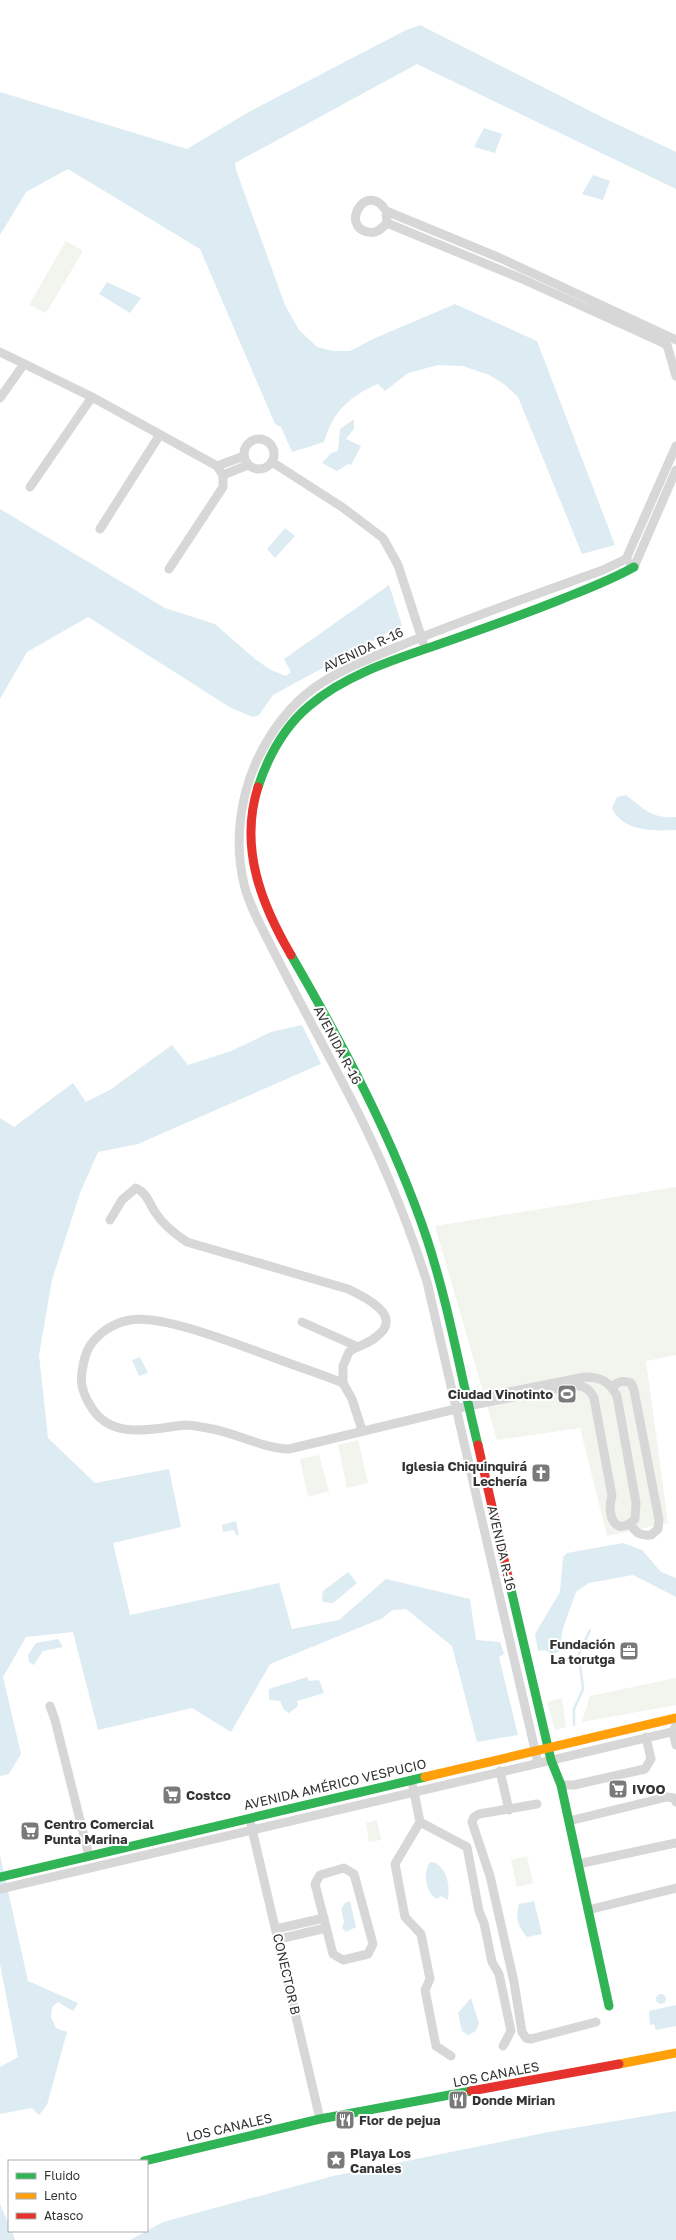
<svg xmlns="http://www.w3.org/2000/svg" width="676" height="2240" viewBox="0 0 676 2240" font-family="'Golos Text',sans-serif">
	<rect width="100%" height="100%" fill="#fff"/>
	<g fill="#f1f5ed">
		<path d="M 66,241 L 83,251 L 46,313 L 29,305 Z"/>
		<path d="M 676,1187 L 676,1355 L 646,1361 L 668,1523 L 607,1536 L 580,1428 L 497,1440 L 435,1226 Z"/>
		<path d="M 358,1440 L 368,1483 L 347,1488 L 338,1445 Z"/>
		<path d="M 319,1455 L 329,1491 L 308,1497 L 300,1459 Z"/>
		<path d="M 676,1678 L 676,1705 L 582,1722 L 590,1696 Z"/>
		<path d="M 562,1698 L 566,1727 L 555,1730 L 547,1702 Z"/>
		<path d="M 377,1820 L 381,1840 L 369,1842 L 366,1823 Z"/>
		<path d="M 527,1856 L 533,1883 L 517,1887 L 511,1860 Z"/>
	</g>
	<g fill="#ddebf3">
		<path d="M 420,25 L 608,120 L 676,152 L 676,189 L 417,64 L 235,163 L 236,170 L 285,305 L 299,330 L 317,347 L 333,351 L 350,351 L 373,339 L 455,304 L 537,341 L 615,545 L 582,554 L 518,397 L 504,384 L 489,375 L 463,366 L 438,365 L 408,373 L 385,391 L 378,384 C 349,396 333,412 324,442 L 292,452 L 281,427 L 275,424 L 200,249 L 68,169 L 26,192 L 0,235 L 0,92 L 187,149 L 247,113 L 406,30 Z"/>
		<path d="M 484,128 L 502,134 L 495,153 L 474,147 Z"/>
		<path d="M 593,175 L 610,181 L 603,200 L 582,194 Z"/>
		<path d="M 107,282 L 141,298 L 130,313 L 99,294 Z"/>
		<path d="M 354,419 L 354,429 L 346,439 L 361,446 L 351,465 L 348,464 L 337,471 L 322,463 L 331,453 L 338,451 L 340,429 Z"/>
		<path d="M 0,509 L 165,608 L 215,624 L 255,659 L 271,670 L 286,676 L 291,672 L 284,659 L 389,585 L 402,625 L 273,695 L 259,715 L 253,717 L 231,708 L 88,617 L 27,652 L 0,699 Z"/>
		<path d="M 285,528 L 295,536 L 275,558 L 267,549 Z"/>
		<path d="M 626,795 C 644,809 652,819 676,817 L 676,830 C 653,831 623,832 612,808 L 617,797 Z"/>
		<path d="M 302,1025 L 321,1064 L 138,1144 L 98,1152 L 80,1193 L 52,1280 L 39,1355 L 48,1438 L 95,1483 L 169,1469 L 181,1527 L 113,1543 L 130,1615 L 279,1583 L 292,1629 L 339,1620 L 386,1579 L 470,1599 L 476,1640 L 500,1642 L 504,1654 L 499,1657 L 518,1735 L 477,1742 L 452,1646 L 406,1609 L 392,1610 L 383,1618 L 270,1664 L 231,1732 L 192,1708 L 98,1730 L 73,1632 L 26,1637 L 3,1677 L 21,1754 L 9,1774 L 0,1776 L 0,1118 L 14,1127 L 73,1083 L 86,1102 L 110,1090 L 172,1045 L 188,1065 L 231,1051 L 271,1032 Z"/>
		<path d="M 140,1357 L 148,1373 L 139,1376 L 132,1360 Z"/>
		<path d="M 236,1521 L 239,1535 L 236,1535 L 234,1530 L 223,1532 L 222,1525 Z"/>
		<path d="M 623,1543 L 642,1550 L 661,1572 L 676,1578 L 676,1597 L 633,1575 L 589,1583 L 576,1592 L 563,1628 L 559,1652 L 552,1654 L 545,1650 L 538,1651 L 535,1634 L 560,1592 L 563,1557 L 567,1553 Z"/>
		<path d="M 348,1572 L 357,1583 L 333,1603 L 323,1602 L 322,1598 L 323,1591 Z"/>
		<path d="M 58,1639 L 63,1647 L 43,1651 L 34,1665 L 29,1662 L 28,1655 L 36,1643 Z"/>
		<path d="M 307,1677 L 309,1681 L 319,1680 L 324,1693 L 297,1701 L 298,1706 L 289,1713 L 284,1710 L 280,1701 L 269,1700 L 269,1689 Z"/>
		<path d="M 0,1855 L 28,1981 L 78,2003 L 73,2011 L 58,2002 L 52,2007 L 51,2017 L 56,2028 L 67,2032 L 47,2105 L 39,2115 L 32,2108 L 0,2114 L 0,2067 L 18,2057 L 0,1964 Z"/>
		<path d="M 430,1862 L 436,1863 C 448,1872 450,1886 448,1900 L 441,1896 L 437,1899 C 425,1893 423,1872 430,1862 Z"/>
		<path d="M 350,1901 L 356,1927 L 346,1932 L 342,1928 L 344,1922 L 341,1909 L 345,1903 Z"/>
		<path d="M 534,1901 L 542,1934 L 527,1937 C 518,1927 515,1918 519,1904 Z"/>
		<circle cx="661" cy="1999" r="5"/>
		<path d="M 471,1998 L 479,2023 L 476,2031 L 468,2035 L 462,2031 L 458,2013 Z"/>
		<path d="M 676,2005 L 676,2026 L 656,2030 L 654,2024 L 650,2025 L 649,2011 Z"/>
		<path d="M 676,2111 L 676,2240 L 130,2240 L 163,2222 L 333,2176 L 549,2132 Z"/>
		<path d="M 0,2204 L 9,2225 L 9,2231 L 12,2231 L 15,2240 L 0,2240 Z"/>
	</g>
	<g fill="none" stroke-linecap="round" stroke-linejoin="round">
		<path stroke="#ddebf3" stroke-width="2.5" d="M 574,1725 L 574,1709 L 583,1689 L 579,1654 L 590,1630"/>
		<g stroke="#d7d7d7" stroke-width="9">
			<path d="M 386,211 L 387,223 C 381,229 376,234 368,232 C 339,226 367,180 386,211 L 500,258 L 676,340"/>
			<path d="M 387,223 L 520,278 L 659,341 L 667,345 L 676,376"/>
			<path d="M 0,352 L 92,397 L 217,466 L 223,475 L 223,487 L 169,569"/>
			<path d="M 0,398 L 24,364"/>
			<circle cx="259" cy="454" r="15"/>
			<path d="M 272,462 L 342,507 L 383,538 L 398,565 L 423,642"/>
			<path d="M 217,466 L 244,456"/>
			<path d="M 223,475 L 248,465"/>
			<path d="M 30,487 L 92,397"/>
			<path d="M 100,529 L 159,436"/>
			<path d="M 626,559 L 676,446"/>
			<path d="M 630,563 L 634,567 L 676,470"/>
			<path d="M 110,1220 L 122,1200 L 136,1188 C 147,1193 149,1203 155,1212 C 163,1225 175,1234 187,1242 L 348,1289 C 365,1297 405,1316 376,1337 C 368,1344 357,1346 349,1352 L 343,1366 L 343,1383 L 352,1399 L 362,1430"/>
			<path d="M 302,1322 L 356,1346"/>
			<path d="M 343,1383 C 321,1374 298,1367 275,1358 C 241,1346 163,1314 130,1320 C 111,1323 90,1338 85,1357 C 80,1377 79,1387 90,1405 C 111,1442 152,1428 186,1425 C 193,1425 200,1427 207,1428 C 235,1432 261,1448 289,1449 L 468,1406 L 574,1385 C 584,1386 589,1388 594,1398 L 612,1496 C 606,1514 615,1539 635,1519 L 636,1503 L 617,1396 C 610,1382 601,1377 585,1377 L 467,1400"/>
			<path d="M 612,1387 C 619,1381 623,1380 631,1383 L 634,1390 L 659,1520 L 658,1529 L 651,1535 C 640,1536 636,1533 630,1524"/>
			<path d="M 50,1706 L 55,1720 L 89,1856"/>
			<path d="M 675,1727 L 673,1732 L 676,1745"/>
			<path d="M 538,1763 L 427,1282 C 406,1216 380,1154 348,1093 C 323,1044 296,996 271,946 C 261,926 249,905 244,884 C 234,842 240,798 257,760 C 271,731 288,707 314,688 C 339,670 369,659 397,647 C 465,619 534,595 603,570 L 626,559"/>
			<path d="M 500,1771 L 509,1810"/>
			<path d="M 561,1785 L 574,1785 L 645,1769 L 651,1759 L 646,1737"/>
			<path d="M 413,1787 L 420,1822 L 395,1864 L 405,1917 L 421,1934 L 430,1979 L 425,1990 L 436,2046 L 451,2056"/>
			<path d="M 537,1804 L 479,1814 L 474,1817 L 472,1822 L 490,1876 L 514,1982 L 522,2032 L 526,2038 L 531,2039 L 596,2022"/>
			<path d="M 569,1821 L 667,1797 L 674,1798 L 676,1802"/>
			<path d="M 420,1822 L 467,1847 L 479,1911 L 484,1923 L 492,1962 L 499,1974 L 511,2031 L 503,2046"/>
			<path d="M 251,1825 L 320,2119"/>
			<path d="M 578,1864 L 676,1843"/>
			<path d="M 344,1868 L 354,1874 L 373,1944 L 368,1954 L 343,1960 L 333,1954 L 315,1884 L 320,1875 Z"/>
			<path d="M 0,1889 L 676,1731"/>
			<path d="M 588,1910 L 676,1888"/>
			<path d="M 276,1929 L 324,1918"/>
			<path d="M 279,1939 L 326,1928"/>
		</g>
		<g stroke="#30b455" stroke-width="9">
			<path d="M 258,787 C 268,757 284,727 309,706 C 344,676 390,661 434,646 C 477,631 520,616 562,599 C 587,589 611,580 634,567"/>
			<path d="M 291,955 C 343,1045 394,1140 427,1239 C 449,1306 461,1377 478,1445"/>
			<path d="M 509,1581 L 551,1760 L 561,1785 L 609,2006"/>
			<path d="M 0,1877 L 425,1777"/>
			<path d="M 144,2161 L 320,2119 L 471,2091"/>
		</g>
		<g stroke="#ff9f0a" stroke-width="9">
			<path d="M 425,1777 L 676,1718"/>
			<path d="M 619,2064 L 676,2053"/>
		</g>
		<g stroke="#e5322d" stroke-width="9">
			<path d="M 258,787 C 239,847 261,904 291,955"/>
			<path d="M 478,1445 L 509,1581"/>
			<path d="M 471,2091 L 619,2064"/>
		</g>
	</g>
	<defs>
		<symbol id="stadium-square" viewBox="-11 -11 22 22"><rect x="-9" y="-9" width="18" height="18" rx="4" fill="#7a7a7a" stroke="#fff"/><path d="M0-5a6.5 5 0 1 0 0 10a6.5 5 0 1 0 0-10ZM-3.5-1.8h7v3.6h-7Z" fill="#fff"/></symbol>
		<symbol id="church-square" viewBox="-11 -11 22 22"><rect x="-9" y="-9" width="18" height="18" rx="4" fill="#7a7a7a" stroke="#fff"/><path d="M-1.2-6h2.4v3.5h3.3v2.4h-3.3V6h-2.4V-.1h-3.3v-2.4h3.3Z" fill="#fff"/></symbol>
		<symbol id="office-square" viewBox="-11 -11 22 22"><rect x="-9" y="-9" width="18" height="18" rx="4" fill="#7a7a7a" stroke="#fff"/><path d="M-6-3h4V-5.5h4V-3h4V5H-6ZM-1-4.5V-3h2v-1.5ZM-6 0V1H6V0Z" fill="#fff"/></symbol>
		<symbol id="supermarket-square" viewBox="-11 -11 22 22"><rect x="-9" y="-9" width="18" height="18" rx="4" fill="#7a7a7a" stroke="#fff"/><path d="M-6-5.5h2.5l.6 2H6L4.5 2H-2.5L-4.4-4H-6ZM-1.5 3.2a1.3 1.3 0 1 0 .1 0ZM3 3.2a1.3 1.3 0 1 0 .1 0Z" fill="#fff"/></symbol>
		<symbol id="restaurant-square" viewBox="-11 -11 22 22"><rect x="-9" y="-9" width="18" height="18" rx="4" fill="#7a7a7a" stroke="#fff"/><path d="M-5-6h1v4h1v-4h1v4h1v-4h1v5L-1.5 .5V6h-2V.5L-5-1ZM5-6V6H3V1.5H1.5Q1.5-4 5-6Z" fill="#fff"/></symbol>
		<symbol id="sight-square" viewBox="-11 -11 22 22"><rect x="-9" y="-9" width="18" height="18" rx="4" fill="#7a7a7a" stroke="#fff"/><path d="M0-6L1.8-2.2L6-1.7L2.9 1.2L3.7 5.4L0 3.3L-3.7 5.4L-2.9 1.2L-6-1.7L-1.8-2.2Z" fill="#fff"/></symbol>
	</defs>
	<g fill-rule="evenodd">
		<use href="#stadium-square" x="556" y="1383" width="22" height="22"/>
		<use href="#church-square" x="530" y="1462" width="22" height="22"/>
		<use href="#office-square" x="618" y="1640" width="22" height="22"/>
		<use href="#supermarket-square" x="607" y="1778" width="22" height="22"/>
		<use href="#supermarket-square" x="161" y="1784" width="22" height="22"/>
		<use href="#supermarket-square" x="19" y="1820" width="22" height="22"/>
		<use href="#restaurant-square" x="447" y="2089" width="22" height="22"/>
		<use href="#restaurant-square" x="334" y="2109" width="22" height="22"/>
		<use href="#sight-square" x="325" y="2149" width="22" height="22"/>
	</g>
	<g text-anchor="middle" dominant-baseline="central" stroke-width="4" stroke-linejoin="round" paint-order="stroke">
		<g font-size="13" fill="#333" stroke="#fff">
			<text transform="translate(363 649) rotate(-25)">AVENIDA R-16</text>
			<text transform="translate(338 1045) rotate(62)">AVENIDA R-16</text>
			<text transform="translate(502 1548) rotate(77)">AVENIDA R-16</text>
			<text transform="translate(335 1784) rotate(-13)">AVENIDA AMÉRICO VESPUCIO</text>
			<text transform="translate(287 1974) rotate(77)">CONECTOR B</text>
			<text transform="translate(496 2074) rotate(-11)">LOS CANALES</text>
			<text transform="translate(229 2127) rotate(-13)">LOS CANALES</text>
		</g>
		<g font-size="13" font-weight="bold" fill="#333" stroke="#fff" text-anchor="start">
			<text x="553" y="1394" text-anchor="end">Ciudad Vinotinto</text>
			<text x="527" y="1466" text-anchor="end">Iglesia Chiquinquirá<tspan x="527" dy="15">Lechería</tspan></text>
			<text x="615" y="1644" text-anchor="end">Fundación<tspan x="615" dy="15">La torutga</tspan></text>
			<text x="632" y="1789">IVOO</text>
			<text x="186" y="1795">Costco</text>
			<text x="44" y="1824">Centro Comercial<tspan x="44" dy="15">Punta Marina</tspan></text>
			<text x="472" y="2100">Donde Mirian</text>
			<text x="359" y="2120">Flor de pejua</text>
			<text x="350" y="2153">Playa Los<tspan x="350" dy="15">Canales</tspan></text>
		</g>
	</g>
	<rect x="8" y="2160" width="140" height="72" fill="#ffffff" stroke="#adadad"/>
	<rect x="16" y="2173" width="20" height="6" fill="#30b455" stroke="#adadad"/>
	<text x="44" y="2180" font-size="12" fill="#333333">Fluido</text>
	<rect x="16" y="2193" width="20" height="6" fill="#ff9f0a" stroke="#adadad"/>
	<text x="44" y="2200" font-size="12" fill="#333333">Lento</text>
	<rect x="16" y="2213" width="20" height="6" fill="#e5322d" stroke="#adadad"/>
	<text x="44" y="2220" font-size="12" fill="#333333">Atasco</text>
</svg>
